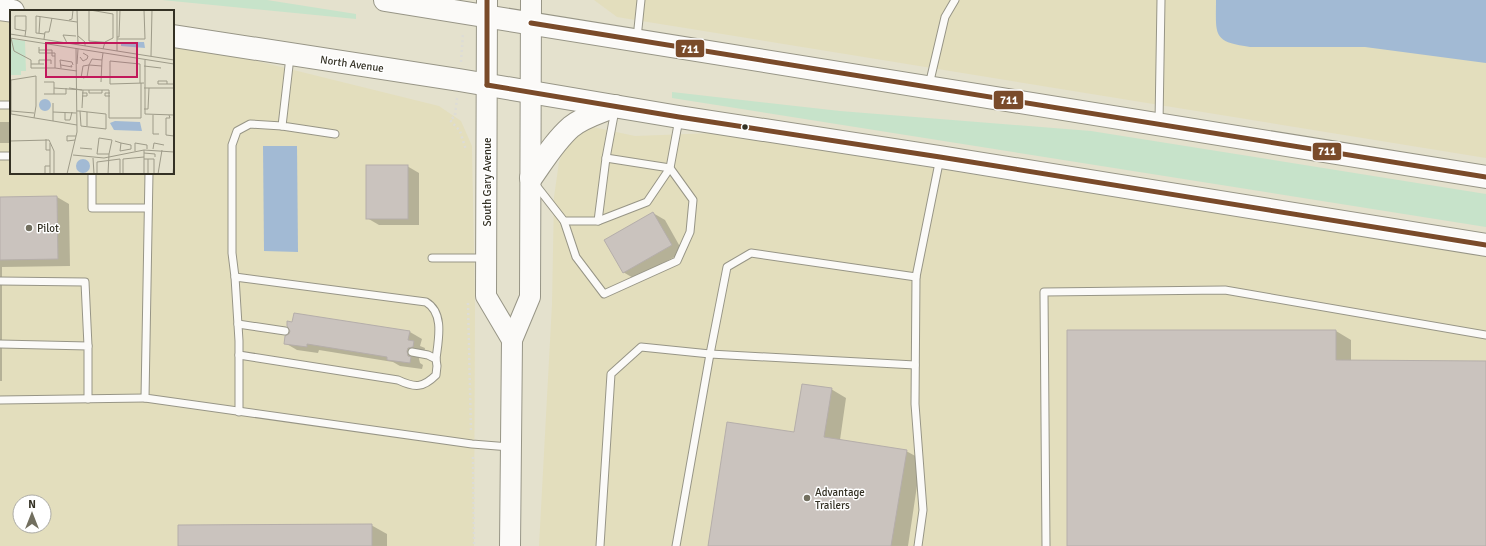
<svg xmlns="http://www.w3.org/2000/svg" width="1486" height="546" viewBox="0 0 1486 546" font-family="Signika,sans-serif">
	<rect width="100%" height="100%" fill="#e4e1cd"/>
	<g fill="#e3debd" fill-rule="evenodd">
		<path d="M 594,0 L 1486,0 L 1486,158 L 617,17 Z"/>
		<path d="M 0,19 L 11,21 L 11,173 L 173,173 L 173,45 L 221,52 L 439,106 L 461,121 L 472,146 L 475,304 L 474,546 L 0,546 ZM 20,502 L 44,502 L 44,526 L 20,526 Z"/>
		<path d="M 588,126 L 635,136 L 714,133 L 1486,256 L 1486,546 L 539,546 L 552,304 L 554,197 L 559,162 L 567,143 Z"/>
	</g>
	<g fill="#c7e3ca">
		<path d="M 162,0 L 267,0 L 356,14 L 356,19 Z"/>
		<path d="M 672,92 L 840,111 L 1091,131 L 1486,194 L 1486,227 L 672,98 Z"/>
	</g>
	<g fill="#a2bad4">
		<path d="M 1216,0 L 1486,0 L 1486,63 L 1365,47 L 1250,47 C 1212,42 1216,35 1216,0 Z"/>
		<path d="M 297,146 L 298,252 L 264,251 L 263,146 Z"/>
	</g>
	<g fill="#0003">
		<rect x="0" y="122" width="11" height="21"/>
		<path d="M 407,166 L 419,173 L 419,225 L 379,225 L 367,218 Z"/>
		<path d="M 57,197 L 69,204 L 70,266 L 2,267 L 2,381 L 0,381 L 0,198 Z"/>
		<path d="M 653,213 L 665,220 L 683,252 L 635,279 L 623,272 Z"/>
		<path d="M 1068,331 L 1336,331 L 1351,340 L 1351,361 L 1486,362 L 1486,546 L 1068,546 Z"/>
		<path d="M 410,332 L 422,339 L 420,346 L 425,348 L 424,354 L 420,355 L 419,359 L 420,363 L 423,365 L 422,369 L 400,366 L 393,362 L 319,350 L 318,353 L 297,350 L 285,343 Z"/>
		<path d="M 831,389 L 846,398 L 840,440 L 906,451 L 921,459 L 908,546 L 709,546 L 795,433 Z"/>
		<path d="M 371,525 L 387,534 L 387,546 L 179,546 Z"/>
	</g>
	<g fill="#cac3be" stroke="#b5aeaa">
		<rect x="366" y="165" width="42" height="54"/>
		<path d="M 57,196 L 58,259 L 0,260 L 0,197 Z"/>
		<path d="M 653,212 L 672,245 L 623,273 L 604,240 Z"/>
		<path d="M 294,313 L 410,331 L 408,340 L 414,341 L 413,347 L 408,348 L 407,351 L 408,356 L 411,357 L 410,363 L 387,360 L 387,357 L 307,344 L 307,347 L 284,344 L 285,336 L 289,334 L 290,331 L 287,326 L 287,321 L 292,322 Z"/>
		<path d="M 1067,330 L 1336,330 L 1336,360 L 1486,361 L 1486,546 L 1067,546 Z"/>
		<path d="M 802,384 L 832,388 L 824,437 L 907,450 L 891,546 L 708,546 L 727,422 L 794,432 Z"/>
		<path d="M 372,524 L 372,546 L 178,546 L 178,525 Z"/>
	</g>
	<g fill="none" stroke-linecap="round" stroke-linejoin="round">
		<defs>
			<g id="lane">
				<path d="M 637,38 L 641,0"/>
				<path d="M 290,57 L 282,126 L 335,134"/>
				<path d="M 929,85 L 945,17 L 955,0"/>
				<path d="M 0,105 L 11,105"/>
				<path d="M 1159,123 L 1161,0"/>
				<path d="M 0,156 L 11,156"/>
				<path d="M 92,173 L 92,208 L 148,208"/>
				<path d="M 149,173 L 145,398 L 472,444 L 510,447"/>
				<path d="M 535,184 L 564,221 L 598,221 L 606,158 L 615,110"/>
				<path d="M 564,221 L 576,257 L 604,294 L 677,261 L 690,232 L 693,200 L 670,168 L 606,158"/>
				<path d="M 598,221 L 647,202 L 670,168 L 679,119"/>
				<path d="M 432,258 L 485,258"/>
				<path d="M 235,277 L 232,253 L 232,145 L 237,131 L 250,124 L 282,126"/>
				<path d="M 916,277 L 915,404 L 923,510 L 918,546"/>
				<path d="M 0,281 L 85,282 L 88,346"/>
				<path d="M 238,324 L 285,331"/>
				<path d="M 0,344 L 88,346 L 88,399"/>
				<path d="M 239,355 L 398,380 C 415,388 423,388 436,375 L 437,366 L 436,359 L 428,355 L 412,352"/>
				<path d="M 0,400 L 145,398"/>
				<path d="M 239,412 L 239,341 L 235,277 L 426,302 C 445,313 438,341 436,359"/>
				<path d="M 600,546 L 611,374 L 641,347 L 710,354 L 727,267 L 751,253 L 916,277 L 940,158"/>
				<path d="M 676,546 L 710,354 L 915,365"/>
				<path d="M 1046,546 L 1044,292 L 1225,290 L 1486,335"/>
			</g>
			<g id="secondary">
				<path d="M 487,0 L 486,296 L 512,340"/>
				<path d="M 510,546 L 512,340 L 530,297 L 531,0"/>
			</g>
			<g id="primary">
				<path d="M 385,0 L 1486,177"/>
				<path d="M 0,9 L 13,11"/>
				<path d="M 173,36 L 459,80 L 679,117 L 940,157 L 1486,245"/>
				<path d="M 531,178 C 543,161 555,141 571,127 C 583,117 601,112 615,106"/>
			</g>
		</defs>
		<use href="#lane" stroke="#979586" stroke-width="9"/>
		<use href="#secondary" stroke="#979586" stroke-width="22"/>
		<use href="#primary" stroke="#979586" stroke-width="24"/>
		<g stroke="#dddcd6" stroke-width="2.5" stroke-dasharray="2 3" stroke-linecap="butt">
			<path d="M 461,62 L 463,33"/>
			<path d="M 457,98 L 455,116 L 450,120 L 460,131 L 466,150"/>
			<path d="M 468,303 L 471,432"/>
			<path d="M 473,457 L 474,546"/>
		</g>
		<use href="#lane" stroke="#fbfaf8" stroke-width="7"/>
		<use href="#secondary" stroke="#fbfaf8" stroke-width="20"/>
		<use href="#primary" stroke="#fbfaf8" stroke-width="22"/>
		<defs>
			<g id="bus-1">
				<path d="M 487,0 L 487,85"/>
				<path d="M 531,23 L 1486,177"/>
				<path d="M 487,85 L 679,117 L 940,157 L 1486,245"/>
			</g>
		</defs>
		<use href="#bus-1" stroke="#fff" stroke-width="8"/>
		<use href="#bus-1" stroke="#7a4b2a" stroke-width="5"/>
	</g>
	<circle fill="#343124" stroke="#fff" stroke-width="1.5" cx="745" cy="127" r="3.5"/>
	<g fill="#726f5f" stroke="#fff" stroke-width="1.5">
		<circle cx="29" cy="228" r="4"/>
		<circle cx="807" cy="498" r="4"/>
	</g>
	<g text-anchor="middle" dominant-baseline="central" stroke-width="3" stroke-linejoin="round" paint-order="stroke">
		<g font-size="11" fill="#343124" stroke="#fff">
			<text transform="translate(352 64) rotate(8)">North Avenue</text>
			<text transform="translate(487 182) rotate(-90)">South Gary Avenue</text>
		</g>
		<g font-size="11" fill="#343124" stroke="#fff" text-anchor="start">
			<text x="37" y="228">Pilot</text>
			<text x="815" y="492">Advantage<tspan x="815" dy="13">Trailers</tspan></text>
		</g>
	</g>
	<g transform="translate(10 10)">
		<rect width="164" height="164" fill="#e4e1cd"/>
		<path d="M 0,29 L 15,31 L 16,61 L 11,61 L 11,65 L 0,65 Z" fill="#c7e3ca"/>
		<path d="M 111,32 L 134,32 L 135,38 L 111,36 ZM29 95a6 6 0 1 1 12 0a6 6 0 1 1-12 0ZM 105,111 L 130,112 L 132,121 L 104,120 L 100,113 ZM66 156a7 7 0 1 1 14 0a7 7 0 1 1-14 0Z" fill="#a2bad4"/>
		<path fill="none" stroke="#9e9b89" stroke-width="1" d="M 67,0 L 68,35M 79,0 L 79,31 L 104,33M 80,0 L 103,4 L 103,28 L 95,32 L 93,39M 107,0 L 107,41M 59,10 L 62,9 L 63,0M 29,23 L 30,7M 0,24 L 164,50M 35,24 L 26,23 L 26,6 L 67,12M 15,26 L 16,19 L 16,6 L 5,6 L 5,19 L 16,21M 68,26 L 75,32 L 75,36M 107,27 L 109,27 L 110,0M 0,28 L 164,54M 1,28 L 4,41 L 21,50 L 21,58 L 45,58M 34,29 L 35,22 L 39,22 L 42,8M 107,29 L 135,29 L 134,0M 57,33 L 53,25 L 66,26M 29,37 L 29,43 L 45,43 L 45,58 L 67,61M 29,40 L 42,40 L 42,46 L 45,46M 141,46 L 142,0M 70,47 L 73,51 L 77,49 L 78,46 L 73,43M 135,50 L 135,104 L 164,105M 21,54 L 34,54M 29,54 L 29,50 L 41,50 L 41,54M 67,54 L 68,39M 51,55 L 62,57 L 61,55M 134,56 L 151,58M 51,58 L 50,50 L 62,52 L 63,55M 71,68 L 73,56 L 79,55 L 82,49 L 92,50 L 93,43M 73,68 L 77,67 L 79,55 L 92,56M 34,72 L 44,72 L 44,84M 91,72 L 92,50M 130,73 L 130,54 L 100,51 L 100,74 L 134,73M 157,74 L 157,71 L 148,71 L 148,74 L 164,74M 44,78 L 73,80M 59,78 L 72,80M 139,78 L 164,78M 79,80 L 79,83 L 92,83 L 92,80M 34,84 L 56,84 L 56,78M 72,86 L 77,86 L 77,83 L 72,83M 100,86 L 95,86 L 95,83 L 100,83M 72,98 L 73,80 L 99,80 L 99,108 L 131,108 L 131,73M 134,99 L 138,99 L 139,78 L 134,78M 1,101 L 24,103M 67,101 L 70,101 L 78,102 L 96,104 L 96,119 L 71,116 L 70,101M 43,102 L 66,103M 55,102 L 55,110 L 60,110 L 62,102M 77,102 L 77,116M 1,104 L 1,70 L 26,66 L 26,96 L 24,108M 1,104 L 67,115M 143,105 L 143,124 L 149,124M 159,105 L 160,108 L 156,108 L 156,125 L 164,126M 43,111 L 43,93M 36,129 L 36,140 L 40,140M 65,130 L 57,131 L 57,126 L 66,126M 0,131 L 39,130 L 44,141 L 44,164M 105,131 L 111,133 L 110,141 L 121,139 L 121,135 L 111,133M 70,138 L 82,139M 143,139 L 144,133 L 154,135M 134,140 L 134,164M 125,141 L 125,133 L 137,135 L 137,139M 134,143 L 145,144 L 145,147M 63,145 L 94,148 L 134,140 L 164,142M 83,148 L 84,164M 134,149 L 144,149 L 144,164M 113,163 L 113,149 L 134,147M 35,164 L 35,156 L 40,156M 40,164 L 40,133M 57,164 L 67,122 L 66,38M 87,164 L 87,152 L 110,149 L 110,163M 95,164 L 98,164 L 99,144 L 87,144 L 89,128 L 102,130 L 99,144M 138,164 L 138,149M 148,164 L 152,140M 163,164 L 164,152"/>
		<path fill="#c2185b" fill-opacity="0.15" stroke="#c2185b" stroke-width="2" d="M 36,33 L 127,33 L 127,67 L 36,67 Z"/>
		<rect width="164" height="164" fill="none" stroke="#343124" stroke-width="2"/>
	</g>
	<g stroke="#fff" stroke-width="1.5">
		<rect x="675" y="39" width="30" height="19" rx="4" fill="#7a4b2a"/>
		<rect x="993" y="90" width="31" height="20" rx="4" fill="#7a4b2a"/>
		<rect x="1312" y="142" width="30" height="19" rx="4" fill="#7a4b2a"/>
	</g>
	<g font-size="11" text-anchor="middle" font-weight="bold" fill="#fff">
		<text x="690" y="53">711</text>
		<text x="1009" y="104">711</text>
		<text x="1327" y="155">711</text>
	</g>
	<g transform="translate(32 514)"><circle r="19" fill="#ffffff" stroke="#aeada7"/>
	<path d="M0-3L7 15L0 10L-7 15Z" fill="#726f5f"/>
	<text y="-6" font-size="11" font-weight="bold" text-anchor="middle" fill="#343124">N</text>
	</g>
</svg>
